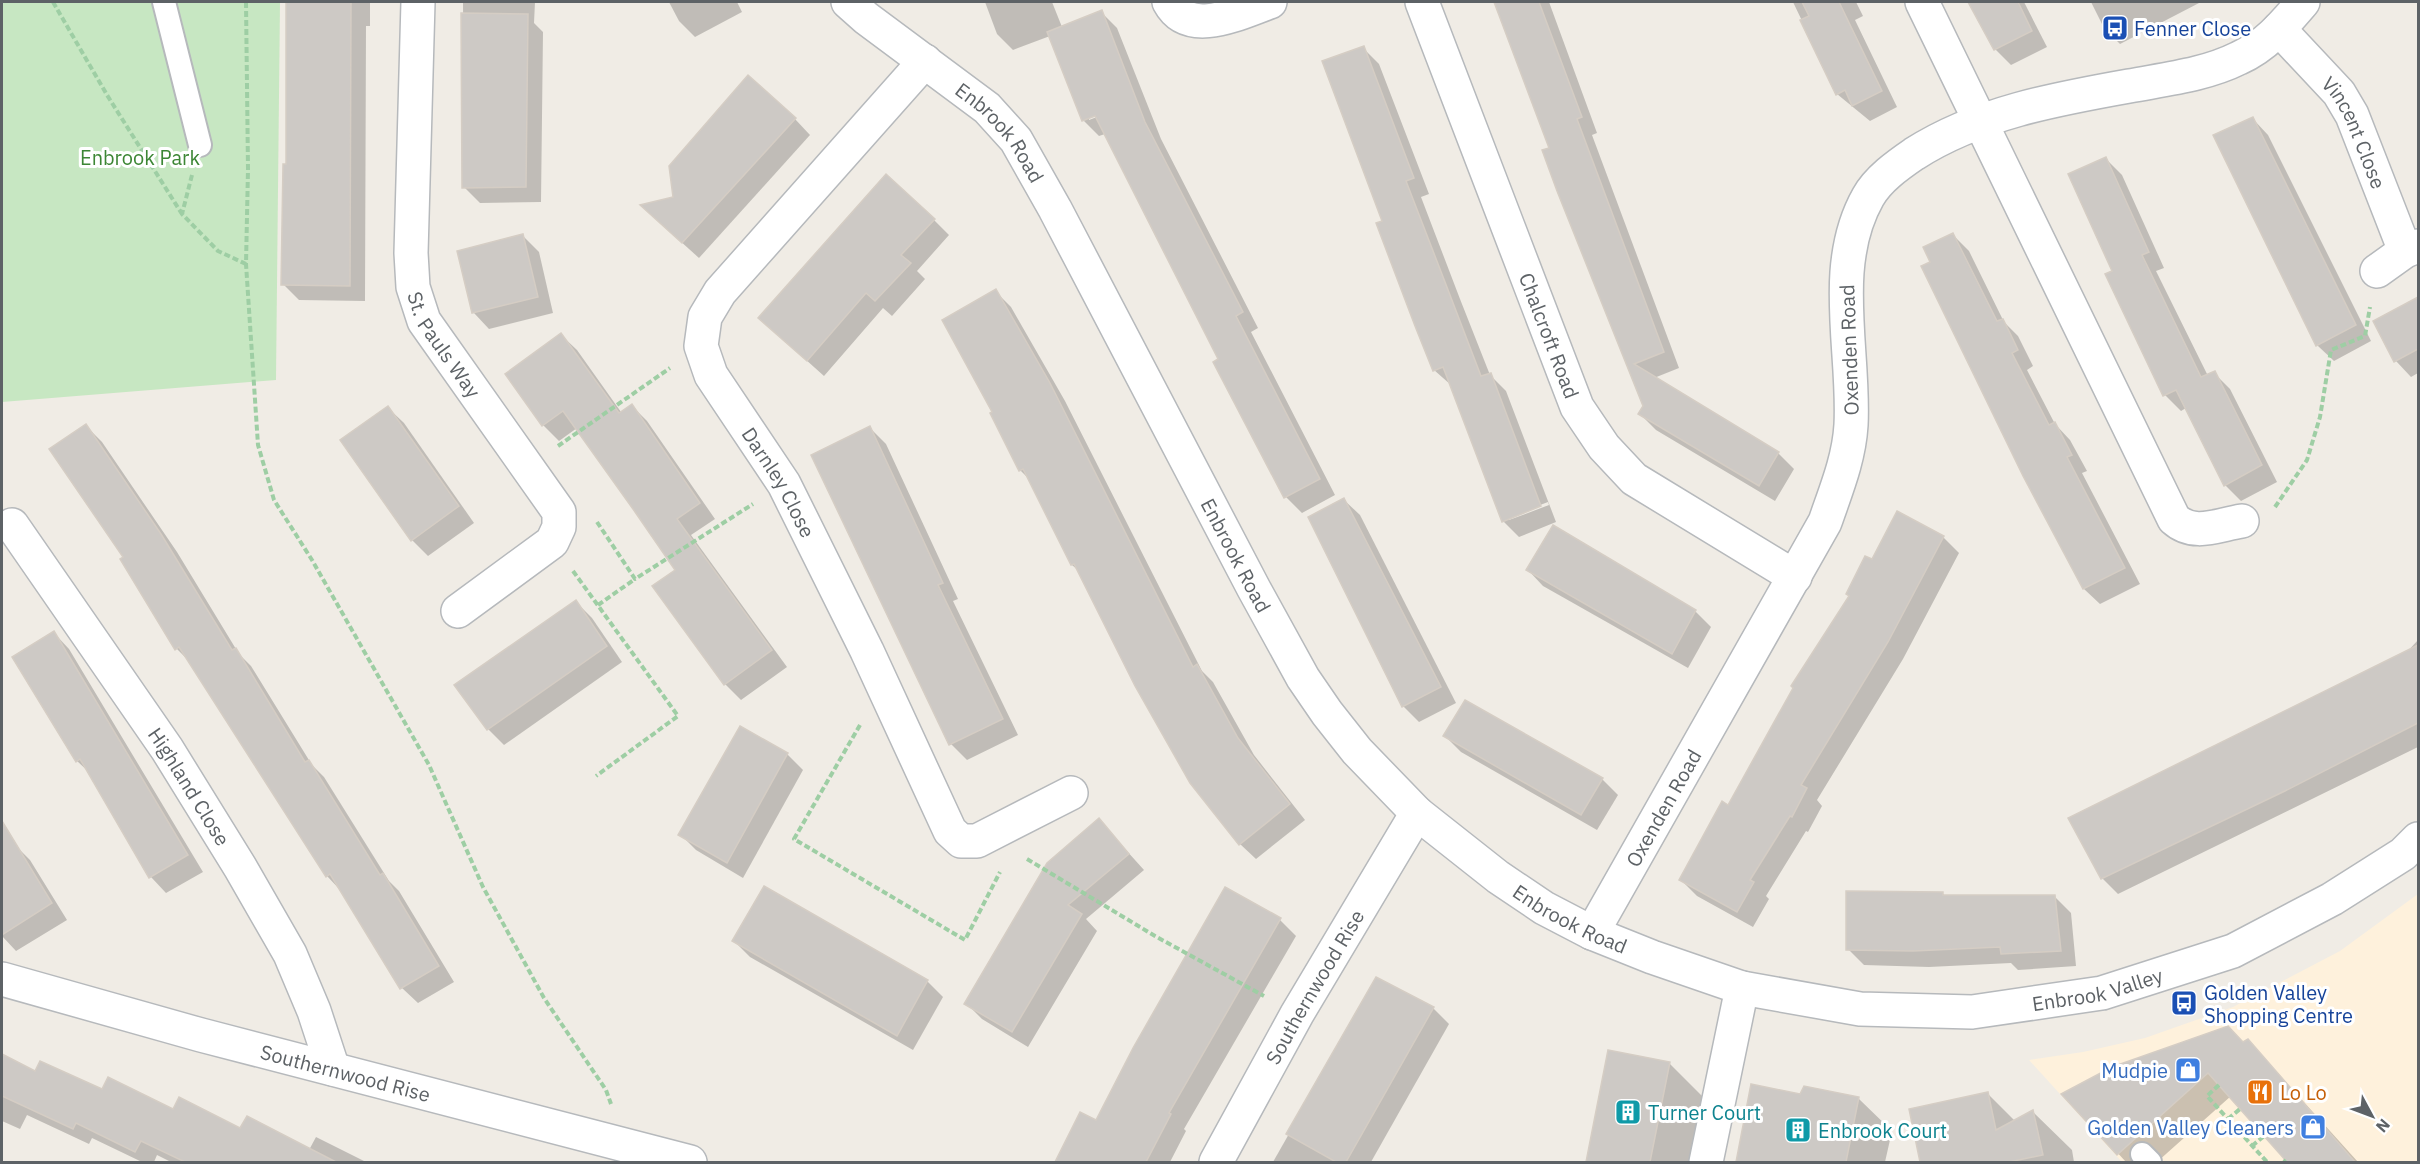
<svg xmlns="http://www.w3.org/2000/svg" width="2420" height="1164" viewBox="0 0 2420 1164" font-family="'IBM Plex Sans',sans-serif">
	<rect width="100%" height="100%" fill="#f0ece5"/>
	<path fill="#fef1dc" d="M 2418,894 L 2418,1162 L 2122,1162 L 2029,1060 L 2083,1052 L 2145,1038 L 2233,1007 L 2340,951 Z"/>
	<path fill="#c7e7c2" d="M 2,2 L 280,2 L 276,380 L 2,402 Z"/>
	<g fill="#0003" fill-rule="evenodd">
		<path d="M 288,2 L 370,2 L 370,26 L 366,26 L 365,301 L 299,300 L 283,284 L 288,165 Z"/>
		<path d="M 463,2 L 535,2 L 534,23 L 543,32 L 541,202 L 480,203 L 464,187 Z"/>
		<path d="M 669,2 L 737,2 L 742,12 L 695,37 L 679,21 Z"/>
		<path d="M 985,2 L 1052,2 L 1062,27 L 1101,12 L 1117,28 L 1161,139 L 1258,328 L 1251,332 L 1335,495 L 1302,513 L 1286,497 L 1220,360 L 1105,134 L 1099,136 L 1083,120 L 1050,36 L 1013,50 L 997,34 ZM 1102,115 L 1089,120 L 1089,117 Z"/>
		<path d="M 1496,2 L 1549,2 L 1597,133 L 1592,135 L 1679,368 L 1654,378 L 1778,453 L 1794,469 L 1775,501 L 1656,430 L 1640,414 L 1644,406 Z"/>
		<path d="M 1793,2 L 1856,2 L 1863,16 L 1855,20 L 1897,107 L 1870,121 L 1837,94 Z"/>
		<path d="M 1971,2 L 2024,2 L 2047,47 L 2011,65 L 1995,49 Z"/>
		<path d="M 2091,2 L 2201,2 L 2120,44 L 2104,28 Z"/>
		<path d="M 1363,48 L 1379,64 L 1429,194 L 1421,197 L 1460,299 L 1490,375 L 1506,391 L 1556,522 L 1519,537 L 1503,521 L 1451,385 L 1434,370 L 1384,222 ZM 1548,502 L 1549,505 L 1509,520 L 1509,517 Z"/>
		<path d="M 795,119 L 810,135 L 699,258 L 658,221 L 675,198 Z"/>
		<path d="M 2253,119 L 2268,135 L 2371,341 L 2334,361 L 2318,346 L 2215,136 Z"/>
		<path d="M 2106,159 L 2122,175 L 2164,268 L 2156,271 L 2208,376 L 2214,373 L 2230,389 L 2277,482 L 2241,501 L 2225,485 L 2186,408 L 2181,411 L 2165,395 L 2114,271 Z"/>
		<path d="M 934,220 L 949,235 L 917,271 L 925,279 L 892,316 L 883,308 L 824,376 L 776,333 Z"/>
		<path d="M 1953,235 L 1969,251 L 2004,322 L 2018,336 L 2033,366 L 2027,370 L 2055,424 L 2070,440 L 2087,471 L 2082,473 L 2140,584 L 2100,604 L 2084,589 L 1991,407 L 1932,263 Z"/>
		<path d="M 523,236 L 539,252 L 553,313 L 489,329 L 474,313 Z"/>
		<path d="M 995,291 L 1011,307 L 1065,401 L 1202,671 L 1213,682 L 1254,755 L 1305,820 L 1256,859 L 1240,844 L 1080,572 L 1072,565 L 1030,480 L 1020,470 Z"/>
		<path d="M 2418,299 L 2418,373 L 2411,377 L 2396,361 L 2375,322 Z"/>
		<path d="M 561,335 L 577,350 L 621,412 L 631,405 L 647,421 L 715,519 L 691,535 L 787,667 L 741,700 L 725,684 L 677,570 L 577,428 L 559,441 L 543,425 L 507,374 Z"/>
		<path d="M 388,408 L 404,423 L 474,523 L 428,556 L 412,540 Z"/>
		<path d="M 86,426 L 102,442 L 177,552 L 239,654 L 251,666 L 312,765 L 324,777 L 389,881 L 399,891 L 454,982 L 418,1003 L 402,988 L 343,893 L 327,876 L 190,662 L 177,649 L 125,558 Z"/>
		<path d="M 870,428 L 886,444 L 958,599 L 953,601 L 1018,735 L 967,760 L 951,744 Z"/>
		<path d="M 1344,500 L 1360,515 L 1456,703 L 1419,722 L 1403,706 Z"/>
		<path d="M 1943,537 L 1959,553 L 1903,659 L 1817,800 L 1822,806 L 1808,832 L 1806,831 L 1766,896 L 1769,899 L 1753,927 L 1697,896 L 1681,880 L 1729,807 L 1872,561 Z"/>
		<path d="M 1528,570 L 1695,611 L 1711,627 L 1688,668 L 1543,586 Z"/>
		<path d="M 576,602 L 592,618 L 622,662 L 504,745 L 488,729 Z"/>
		<path d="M 54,633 L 69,649 L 203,872 L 166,893 L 151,877 L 90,773 L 77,761 Z"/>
		<path d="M 2418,640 L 2418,747 L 2118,894 L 2102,878 L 2406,653 Z"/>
		<path d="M 1465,702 L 1602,779 L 1618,795 L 1597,830 L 1461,752 L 1445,736 Z"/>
		<path d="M 741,728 L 787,754 L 803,770 L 743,878 L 696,850 L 680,834 Z"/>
		<path d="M 1099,820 L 1144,870 L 1086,919 L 1097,931 L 1028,1047 L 982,1019 L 966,1003 Z"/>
		<path d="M 2,824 L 16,846 L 30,860 L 67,920 L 16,951 L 2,936 Z"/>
		<path d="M 1226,889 L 1280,920 L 1296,936 L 1184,1129 L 1186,1131 L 1170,1162 L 1057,1162 L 1080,1114 L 1096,1123 Z"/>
		<path d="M 1943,894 L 1945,896 L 2055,897 L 2071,913 L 2076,966 L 2018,970 L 2011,963 L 1929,967 L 1864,965 L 1848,949 Z"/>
		<path d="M 734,941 L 927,981 L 943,997 L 913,1050 L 750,957 Z"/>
		<path d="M 1377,979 L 1433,1008 L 1449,1024 L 1371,1162 L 1273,1162 Z"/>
		<path d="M 2248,1040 L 2358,1162 L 2291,1162 L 2231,1096 L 2157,1162 L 2126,1162 L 2064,1095 Z"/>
		<path d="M 1609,1052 L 1669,1063 L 1708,1102 L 1696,1162 L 1587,1162 Z"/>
		<path d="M 2,1056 L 36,1073 L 309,1150 L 316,1137 L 366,1162 L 171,1162 L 157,1155 L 154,1162 L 142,1162 L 92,1138 L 89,1144 L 27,1115 L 20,1129 L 2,1121 Z"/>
		<path d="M 1752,1086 L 1801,1095 L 1858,1098 L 1892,1131 L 1885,1162 L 1737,1162 Z"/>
		<path d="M 1988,1094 L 2015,1121 L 2033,1112 L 2072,1150 L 2074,1162 L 1921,1162 L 1911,1110 Z"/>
	</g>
	<g fill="#cdc9c5" stroke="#d5cdc4" stroke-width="1.5">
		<path d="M 286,2 L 351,2 L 350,286 L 281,285 L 283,164 L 286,164 Z"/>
		<path d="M 1494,2 L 1539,2 L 1582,117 L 1577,119 L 1664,352 L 1634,364 L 1779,452 L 1759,486 L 1638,414 L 1643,406 L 1557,191 L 1542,150 L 1549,148 Z"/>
		<path d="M 1802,2 L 1839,2 L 1882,91 L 1852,106 L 1845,90 L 1836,95 L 1800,20 L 1809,16 Z"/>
		<path d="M 1968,2 L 2018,2 L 2032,31 L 1994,50 Z"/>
		<path d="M 1102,10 L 1145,122 L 1243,312 L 1236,316 L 1320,479 L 1284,498 L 1213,362 L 1218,359 L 1095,116 L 1082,121 L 1047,32 Z"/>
		<path d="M 461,13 L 528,14 L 526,187 L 462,188 Z"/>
		<path d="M 1364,46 L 1414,178 L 1406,181 L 1445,282 L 1481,376 L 1491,373 L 1541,506 L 1502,522 L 1443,367 L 1433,371 L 1415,326 L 1376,223 L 1382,221 L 1322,61 Z"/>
		<path d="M 748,75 L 796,118 L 682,243 L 640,205 L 673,197 L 669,166 Z"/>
		<path d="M 2253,117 L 2356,325 L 2316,346 L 2213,135 Z"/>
		<path d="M 2106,157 L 2149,252 L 2142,255 L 2201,377 L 2215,371 L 2262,465 L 2224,486 L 2176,390 L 2163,396 L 2105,274 L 2112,271 L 2068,174 Z"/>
		<path d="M 886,174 L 935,219 L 901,255 L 911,263 L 875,301 L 866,293 L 807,361 L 758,318 Z"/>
		<path d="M 1953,233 L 1997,321 L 2003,319 L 2010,333 L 2018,350 L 2012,353 L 2049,425 L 2055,422 L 2072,455 L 2067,457 L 2125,568 L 2083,589 L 2023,476 L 1921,266 L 1930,262 L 1923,247 Z"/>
		<path d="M 523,234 L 538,297 L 472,313 L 457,251 Z"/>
		<path d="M 996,289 L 1050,383 L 1193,667 L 1197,664 L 1238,738 L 1290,804 L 1239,845 L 1190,783 L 1135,686 L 1074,564 L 1071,565 L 1023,469 L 1019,471 L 990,413 L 992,412 L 942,320 Z"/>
		<path d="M 2418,297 L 2418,349 L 2394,362 L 2373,321 Z"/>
		<path d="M 561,333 L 619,413 L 632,404 L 700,503 L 677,519 L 772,650 L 724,685 L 652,586 L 675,570 L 633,509 L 563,411 L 542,426 L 505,374 Z"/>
		<path d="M 388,406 L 459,506 L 411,541 L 340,440 Z"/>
		<path d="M 86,424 L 161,534 L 232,650 L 236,648 L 305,762 L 309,760 L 380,875 L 383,873 L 439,966 L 400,989 L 330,874 L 326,877 L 179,647 L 175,650 L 120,559 L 123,557 L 49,449 Z"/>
		<path d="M 870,426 L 943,583 L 938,585 L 1003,719 L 949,745 L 811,455 Z"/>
		<path d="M 1344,498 L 1441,687 L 1402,707 L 1308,517 Z"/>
		<path d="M 1897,511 L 1944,536 L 1888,642 L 1801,785 L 1807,788 L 1792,817 L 1790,816 L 1750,880 L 1754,882 L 1737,912 L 1679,880 L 1722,801 L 1728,805 L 1793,688 L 1791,686 L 1849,596 L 1846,594 L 1865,556 L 1872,559 Z"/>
		<path d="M 1553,525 L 1696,610 L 1672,654 L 1526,570 Z"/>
		<path d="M 576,600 L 607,646 L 487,730 L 454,685 Z"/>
		<path d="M 54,631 L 188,855 L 149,878 L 80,759 L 76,762 L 12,657 Z"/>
		<path d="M 2418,645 L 2418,723 L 2285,791 L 2101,879 L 2068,818 Z"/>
		<path d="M 1465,700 L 1603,778 L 1581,815 L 1443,736 Z"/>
		<path d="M 740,726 L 788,753 L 727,863 L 678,835 Z"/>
		<path d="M 1099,818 L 1129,854 L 1068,905 L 1082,914 L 1012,1032 L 964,1004 L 1047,863 Z"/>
		<path d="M 2,821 L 52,903 L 2,935 Z"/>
		<path d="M 764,886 L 928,980 L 897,1036 L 732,941 Z"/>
		<path d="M 1225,887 L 1281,918 L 1169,1113 L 1171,1114 L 1146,1162 L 1055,1162 L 1080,1112 L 1096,1120 L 1133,1048 Z"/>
		<path d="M 1846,891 L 1943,892 L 1943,895 L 2055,895 L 2061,951 L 2001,954 L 2000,947 L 1913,951 L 1846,950 Z"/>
		<path d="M 1376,977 L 1434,1007 L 1346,1162 L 1336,1162 L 1286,1134 Z"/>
		<path d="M 2228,1026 L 2243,1042 L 2248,1039 L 2355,1162 L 2287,1162 L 2208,1073 L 2117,1155 L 2061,1094 L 2112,1067 Z"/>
		<path d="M 1608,1050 L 1670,1062 L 1650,1162 L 1586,1162 Z"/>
		<path d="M 2,1054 L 35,1071 L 40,1061 L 102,1089 L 108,1077 L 173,1109 L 179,1097 L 240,1128 L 247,1116 L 336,1162 L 185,1162 L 141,1141 L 135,1152 L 76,1123 L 73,1129 L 2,1096 Z"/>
		<path d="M 1751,1084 L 1800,1094 L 1804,1086 L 1859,1097 L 1846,1162 L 1736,1162 Z"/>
		<path d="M 1988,1092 L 1996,1130 L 2033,1110 L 2043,1155 L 2009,1162 L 1920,1162 L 1909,1109 Z"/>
	</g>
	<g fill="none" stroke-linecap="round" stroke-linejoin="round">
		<defs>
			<g id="lane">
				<path d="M 164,2 L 200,145"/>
				<path d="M 2142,1154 L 2150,1162"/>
			</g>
			<g id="street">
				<path id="s1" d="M 418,2 L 411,253 L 413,287 L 424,321 L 559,512 L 559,527 L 552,542 L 458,611"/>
				<path id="s2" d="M 848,2 L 866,18 L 987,108 L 1016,140 L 1055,209 L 1254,589 L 1303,678 L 1327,713 L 1357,751 L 1417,813 L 1498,877 L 1544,908 L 1592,933 L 1652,957 L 1742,988 L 1860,1009 L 1972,1012 L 2102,993 L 2233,951 L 2332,899 L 2403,854 L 2418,839"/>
				<path d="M 1169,2 C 1189,39 1241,12 1270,2"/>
				<path id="s3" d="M 1422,2 L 1577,407 L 1604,447 L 1634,479 L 1795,577"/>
				<path d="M 1922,2 L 2174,519 C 2194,537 2217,525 2242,521"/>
				<path id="s4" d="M 2279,29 L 2339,93 L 2352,115 L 2405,251"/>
				<path id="s5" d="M 925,61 L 720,292 L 705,317 L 701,346 L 711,375 L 784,484 L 867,651 L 950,831 L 961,841 L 977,841 L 1071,793"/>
				<path d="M 2377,271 L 2405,251 L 2418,246"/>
				<path id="s6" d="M 12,525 L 167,749 L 240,867 L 290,954 L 314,1011 L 333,1069"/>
				<path id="s7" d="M 1592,933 L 1825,522 C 1836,490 1849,459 1851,425 C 1855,351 1829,266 1868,197 C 1878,179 1898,165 1914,154 C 1978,113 2056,99 2129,86 C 2166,79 2205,75 2239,58 C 2266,46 2285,23 2303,2"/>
				<path id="s8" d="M 2,979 L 201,1035 L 690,1162"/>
				<path id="s9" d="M 1216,1162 L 1297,1014 L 1417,813"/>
				<path d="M 1706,1162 L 1742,988"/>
			</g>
		</defs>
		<use href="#lane" stroke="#b6b9bc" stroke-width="26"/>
		<use href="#street" stroke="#b6b9bc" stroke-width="36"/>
		<g stroke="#9ecea4" stroke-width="4" stroke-dasharray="6 3" stroke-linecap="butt">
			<path d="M 53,2 L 107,95 L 182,214"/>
			<path d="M 246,2 L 248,169 L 246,264 L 258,445 L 274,500 L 312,560 L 429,765 L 483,887 L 544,998 L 606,1090 L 611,1104"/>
			<path d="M 192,175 L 182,214 L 218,251 L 246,264"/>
			<path d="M 558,446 L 670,368"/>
			<path d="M 2275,507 L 2307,460 L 2320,417 L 2331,350 L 2365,336 L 2370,307"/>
			<path d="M 597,522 L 635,579 L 753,504"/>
			<path d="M 573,571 L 678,716 L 596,776"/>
			<path d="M 598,605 L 635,579"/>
			<path d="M 860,725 L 794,839 L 965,940 L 1000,872"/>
			<path d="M 1027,859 L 1155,936 L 1264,996"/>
			<path d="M 2219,1085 L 2207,1096 L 2267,1162"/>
			<path d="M 2228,1119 L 2240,1109"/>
			<path d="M 2252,1146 L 2264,1136"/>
			<path d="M 2284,1162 L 2286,1160"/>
		</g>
		<use href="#lane" stroke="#fff" stroke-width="22"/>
		<use href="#street" stroke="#fff" stroke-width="33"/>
	</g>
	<defs>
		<symbol id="bus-square" viewBox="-11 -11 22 22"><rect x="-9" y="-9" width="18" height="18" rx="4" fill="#1a4fb4" stroke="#fff"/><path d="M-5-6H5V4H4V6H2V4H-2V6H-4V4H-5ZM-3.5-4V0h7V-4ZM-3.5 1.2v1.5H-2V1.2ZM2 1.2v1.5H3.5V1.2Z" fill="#fff"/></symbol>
		<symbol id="shop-square" viewBox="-11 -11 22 22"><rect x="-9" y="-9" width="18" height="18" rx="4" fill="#3f7fe0" stroke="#fff"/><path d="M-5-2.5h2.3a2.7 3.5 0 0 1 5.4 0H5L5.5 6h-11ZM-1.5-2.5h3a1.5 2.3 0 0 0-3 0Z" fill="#fff"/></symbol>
		<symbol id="restaurant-square" viewBox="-11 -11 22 22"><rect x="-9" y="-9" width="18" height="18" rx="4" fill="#e8710a" stroke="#fff"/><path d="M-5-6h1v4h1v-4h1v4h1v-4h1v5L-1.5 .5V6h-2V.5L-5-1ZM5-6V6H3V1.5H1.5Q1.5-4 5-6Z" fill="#fff"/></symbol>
		<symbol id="building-square" viewBox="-11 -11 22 22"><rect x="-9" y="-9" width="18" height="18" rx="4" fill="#0f9aa8" stroke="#fff"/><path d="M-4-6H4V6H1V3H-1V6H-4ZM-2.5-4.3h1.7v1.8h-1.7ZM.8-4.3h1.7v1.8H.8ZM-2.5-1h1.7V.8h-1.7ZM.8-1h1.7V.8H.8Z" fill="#fff"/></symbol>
	</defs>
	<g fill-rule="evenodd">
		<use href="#bus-square" x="2100" y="13" width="30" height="30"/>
		<use href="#bus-square" x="2169" y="988" width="30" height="30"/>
		<use href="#shop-square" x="2173" y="1055" width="30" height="30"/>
		<use href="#restaurant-square" x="2245" y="1077" width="30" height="30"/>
		<use href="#building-square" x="1613" y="1097" width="30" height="30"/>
		<use href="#shop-square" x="2298" y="1112" width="30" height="30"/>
		<use href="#building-square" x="1783" y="1115" width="30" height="30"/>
	</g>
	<g text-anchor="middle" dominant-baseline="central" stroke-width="6" stroke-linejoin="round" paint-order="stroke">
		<g font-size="20" fill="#164399" stroke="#fff" text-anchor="start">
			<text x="2134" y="28">Fenner Close</text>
			<text x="2204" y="992">Golden Valley<tspan x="2204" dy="23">Shopping Centre</tspan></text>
		</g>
		<g font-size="20" fill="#5d6266" stroke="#fff">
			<text stroke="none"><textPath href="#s4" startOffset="130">Vincent Close</textPath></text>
			<text stroke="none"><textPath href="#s2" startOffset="202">Enbrook Road</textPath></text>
			<text stroke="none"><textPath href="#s3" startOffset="357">Chalcroft Road</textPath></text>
			<text stroke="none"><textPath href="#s1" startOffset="351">St. Pauls Way</textPath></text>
			<text transform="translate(1849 350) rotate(-92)">Oxenden Road</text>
			<text stroke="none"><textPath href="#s5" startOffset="525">Darnley Close</textPath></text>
			<text stroke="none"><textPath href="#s2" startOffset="688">Enbrook Road</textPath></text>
			<text stroke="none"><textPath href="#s6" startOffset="316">Highland Close</textPath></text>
			<text stroke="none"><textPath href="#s7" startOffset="144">Oxenden Road</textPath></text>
			<text stroke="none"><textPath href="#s2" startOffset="1192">Enbrook Road</textPath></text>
			<text stroke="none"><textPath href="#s9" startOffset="201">Southernwood Rise</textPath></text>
			<text stroke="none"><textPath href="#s2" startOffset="1737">Enbrook Valley</textPath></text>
			<text stroke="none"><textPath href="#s8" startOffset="356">Southernwood Rise</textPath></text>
		</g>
		<g font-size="20" fill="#3c8634" stroke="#fff">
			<text x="140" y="157">Enbrook Park</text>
		</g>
		<g font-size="20" fill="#366cbe" stroke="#fff" text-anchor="end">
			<text x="2168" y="1070">Mudpie</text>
			<text x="2294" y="1127">Golden Valley Cleaners</text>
		</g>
		<g font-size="20" fill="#c56008" stroke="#fff" text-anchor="start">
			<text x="2280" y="1092">Lo Lo</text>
		</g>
		<g font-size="20" fill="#0d838f" stroke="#fff" text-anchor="start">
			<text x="1648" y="1112">Turner Court</text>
			<text x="1818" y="1130">Enbrook Court</text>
		</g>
	</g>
	<rect width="2420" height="1164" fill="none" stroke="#5d6266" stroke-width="6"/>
	<g transform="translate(2372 1116) rotate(131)" stroke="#ffffff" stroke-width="4.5" paint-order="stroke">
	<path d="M0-4.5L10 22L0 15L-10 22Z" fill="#5d6266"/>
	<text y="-9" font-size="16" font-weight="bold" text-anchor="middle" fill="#5d6266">N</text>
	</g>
</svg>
